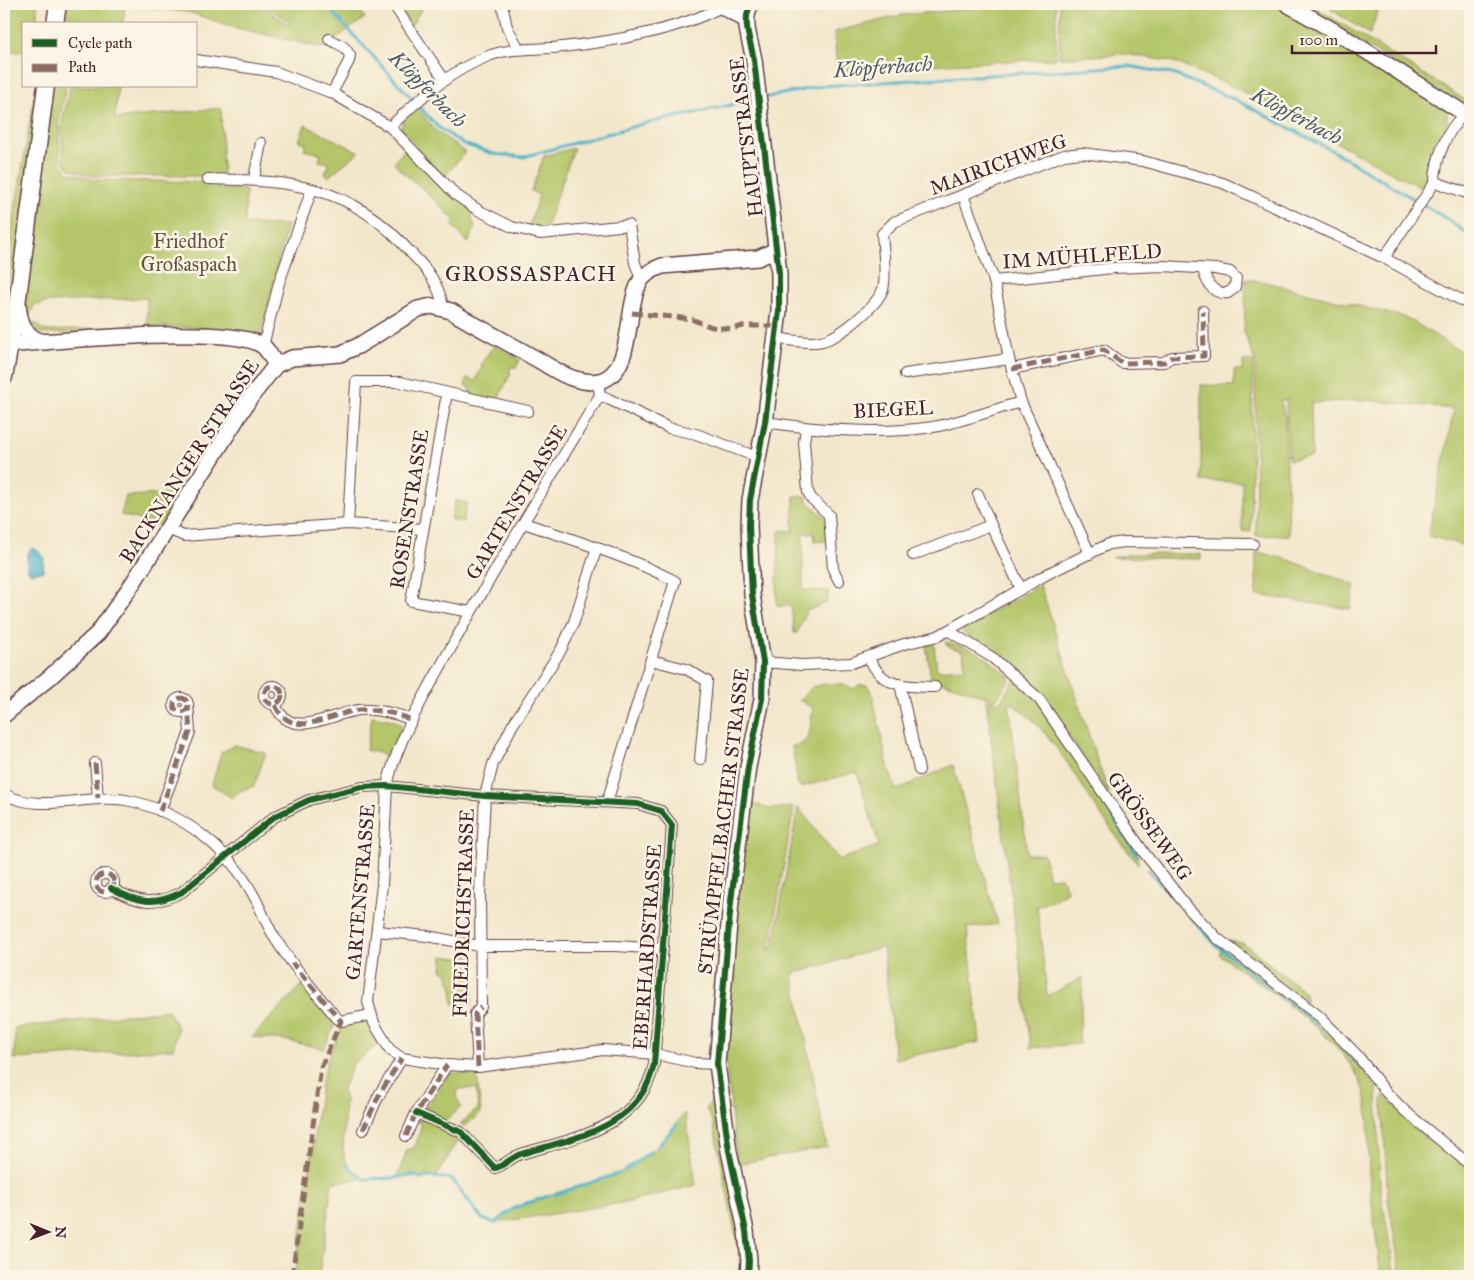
<svg xmlns="http://www.w3.org/2000/svg" width="1474" height="1280" viewBox="0 0 1474 1280" font-family="'IM FELL Great Primer',serif">
	<rect width="100%" height="100%" fill="#fcf5e5"/>
	<filter id="ink" filterUnits="userSpaceOnUse"><feTurbulence type="fractalNoise" baseFrequency=".02" numOctaves="2"/><feDisplacementMap in="SourceGraphic" scale="10" xChannelSelector="R" yChannelSelector="G"/><feConvolveMatrix kernelMatrix="1 2 1 2 8 2 1 2 1" color-interpolation-filters="sRGB"/></filter>
	<filter id="wash" filterUnits="userSpaceOnUse"><feTurbulence type="fractalNoise" baseFrequency=".0096" numOctaves="4" result="noise"/><feDisplacementMap in="SourceGraphic" scale="20" xChannelSelector="R" yChannelSelector="G"/><feGaussianBlur stdDeviation="1.12" result="paint"/><feColorMatrix in="noise" values="0 0 0 0 0 0 0 0 0 0 0 0 0 0 0 0 0 1.4 0 .05"/><feComposite in="paint" operator="in"/></filter>
	<g filter="url(#wash)">
		<rect width="100%" height="100%" fill="#f2e7cb"/>
		<g fill="#b4c669" stroke="#7f724a">
			<path d="M 4,4 L 37,4 L 37,24 L 24,24 L 24,52 L 4,51 Z"/>
			<path d="M 64,4 L 125,4 L 123,24 L 61,24 Z"/>
			<path d="M 127,4 L 258,4 L 289,25 L 290,22 L 262,4 L 356,4 L 365,18 L 323,48 L 233,27 L 188,12 L 127,6 Z"/>
			<path d="M 397,4 L 423,4 L 424,5 L 411,26 Z"/>
			<path d="M 1021,4 L 1056,4 L 1056,59 L 903,66 L 837,72 L 834,32 L 902,15 Z"/>
			<path d="M 1060,4 L 1277,4 L 1331,35 L 1445,107 C 1454,125 1431,172 1421,188 L 1236,88 L 1174,62 L 1125,54 L 1059,58 Z"/>
			<path d="M 1299,4 L 1310,4 L 1470,103 L 1470,111 Z"/>
			<path d="M 1332,4 L 1380,4 L 1370,34 L 1331,10 Z"/>
			<path d="M 36,86 L 41,86 L 7,325 L 4,325 L 4,275 Z"/>
			<path d="M 52,86 L 66,86 L 58,126 L 61,163 L 68,172 L 96,180 L 218,182 L 218,189 L 246,190 L 245,224 L 287,225 L 261,335 L 185,327 L 147,327 L 147,298 L 53,302 L 34,305 L 29,317 L 32,323 L 39,325 L 40,328 L 46,331 L 128,327 L 130,323 L 133,323 L 132,330 L 44,334 L 36,332 L 29,326 L 25,314 L 27,275 Z"/>
			<path d="M 70,86 L 118,86 L 115,119 L 221,108 L 223,176 L 91,176 L 70,169 L 64,162 L 61,127 Z"/>
			<path d="M 417,107 L 434,129 L 465,152 L 443,179 L 401,128 L 403,121 Z"/>
			<path d="M 305,125 L 359,152 L 328,177 L 325,174 L 329,163 L 319,161 L 321,154 L 304,150 L 306,143 L 299,141 Z"/>
			<path d="M 407,147 L 474,211 L 471,217 L 475,227 L 468,243 L 452,225 L 455,221 L 423,189 L 400,170 L 394,162 Z"/>
			<path d="M 574,148 L 546,228 L 540,231 L 528,229 L 539,195 L 531,191 L 544,156 Z"/>
			<path d="M 1246,279 L 1265,282 L 1407,318 L 1470,357 L 1470,547 L 1428,536 L 1454,409 L 1365,400 L 1311,403 L 1312,456 L 1289,460 L 1286,404 L 1288,400 L 1279,401 L 1282,404 L 1285,418 L 1289,535 L 1256,536 L 1255,361 L 1244,331 Z"/>
			<path d="M 494,345 L 520,360 L 516,368 L 512,366 L 509,372 L 511,373 L 496,403 L 468,395 L 471,389 L 465,386 L 467,378 L 475,381 L 483,365 L 481,364 Z"/>
			<path d="M 1243,361 L 1253,361 L 1251,531 L 1242,531 L 1242,482 L 1201,481 L 1201,385 L 1234,386 L 1234,370 L 1243,370 Z"/>
			<path d="M 184,493 L 163,526 L 121,515 L 126,496 Z"/>
			<path d="M 794,496 L 806,496 L 808,502 L 827,519 L 828,541 L 815,542 L 814,533 L 803,533 L 803,590 L 828,591 L 827,603 C 819,604 815,610 807,610 L 797,633 L 794,633 L 791,606 L 777,606 C 776,582 779,557 779,532 L 782,530 L 793,531 Z"/>
			<path d="M 455,500 L 467,503 L 463,522 L 451,520 Z"/>
			<path d="M 1259,552 L 1289,560 L 1355,585 L 1350,609 L 1256,595 L 1256,554 Z"/>
			<path d="M 1133,554 L 1201,554 L 1201,559 L 1112,557 Z"/>
			<path d="M 1040,585 L 1099,766 L 1110,795 L 1041,696 L 963,632 L 962,629 Z"/>
			<path d="M 945,642 C 978,648 986,657 1010,678 L 996,700 L 931,678 L 926,645 L 934,644 L 937,670 L 965,668 L 963,651 L 947,646 Z"/>
			<path d="M 1014,680 L 1038,701 L 1106,799 L 1137,851 L 1138,864 C 1126,849 1114,834 1103,818 C 1075,777 1052,729 1009,702 L 1027,854 L 1044,854 L 1049,878 L 1061,877 L 1068,891 L 1052,901 L 1037,906 L 1047,993 L 1048,996 L 1083,977 L 1079,1044 L 1031,1048 L 986,699 L 999,703 Z"/>
			<path d="M 825,684 L 842,684 L 854,689 L 859,685 L 867,685 L 871,689 L 888,766 L 896,790 L 953,765 L 998,924 L 967,928 L 980,1042 L 895,1059 L 883,947 L 793,974 L 827,1147 L 737,1164 L 723,1035 L 746,801 L 770,809 L 794,807 L 769,951 L 773,946 L 798,807 L 839,860 L 879,845 L 857,772 L 801,787 L 798,785 L 792,746 C 812,746 810,725 813,708 L 799,700 L 812,687 Z"/>
			<path d="M 372,716 L 393,720 L 401,724 L 400,735 L 390,756 L 366,750 Z"/>
			<path d="M 234,745 L 266,753 L 254,786 L 240,791 L 232,798 L 212,785 L 221,753 Z"/>
			<path d="M 1227,941 L 1243,943 L 1305,992 L 1306,1001 Z"/>
			<path d="M 1220,946 L 1315,1018 L 1352,1056 L 1377,1088 L 1380,1184 L 1395,1276 L 1381,1276 C 1377,1242 1372,1209 1369,1175 C 1367,1143 1373,1107 1358,1077 C 1334,1031 1263,987 1220,955 Z"/>
			<path d="M 466,954 L 473,959 L 472,1004 L 453,1004 L 452,985 L 446,971 L 442,971 L 443,956 L 459,958 Z"/>
			<path d="M 304,983 L 336,1022 L 324,1049 L 284,1040 L 252,1037 Z"/>
			<path d="M 168,1010 L 178,1029 L 173,1049 L 14,1059 L 15,1028 Z"/>
			<path d="M 363,1020 L 380,1043 L 353,1064 L 342,1091 L 345,1100 L 343,1149 L 345,1160 L 361,1179 L 332,1183 L 319,1276 L 295,1276 L 321,1084 L 327,1061 L 343,1024 L 348,1026 Z"/>
			<path d="M 450,1073 L 477,1074 L 481,1113 L 465,1126 L 460,1124 L 478,1109 L 476,1088 L 459,1089 L 456,1096 L 461,1107 L 446,1121 L 426,1113 L 425,1108 Z"/>
			<path d="M 714,1083 L 741,1233 L 743,1276 L 739,1276 L 740,1258 L 713,1122 L 706,1109 L 711,1103 Z"/>
			<path d="M 1384,1096 L 1470,1170 L 1470,1263 L 1458,1276 L 1401,1276 L 1388,1200 L 1382,1099 Z"/>
			<path d="M 685,1113 L 696,1185 L 629,1202 L 494,1223 L 524,1203 L 622,1172 L 657,1147 Z"/>
			<path d="M 421,1119 L 460,1136 L 437,1176 L 397,1177 L 407,1150 L 415,1147 L 422,1124 L 416,1121 Z"/>
		</g>
		<path fill="#4bb2ca" stroke="#4a687a" d="M 32,548 L 37,550 L 44,558 L 43,571 L 32,573 L 27,570 L 27,554 Z"/>
		<g fill="none" stroke-linecap="round" stroke-linejoin="round">
			<g stroke="#4bb2ca" stroke-width="3">
				<path d="M 325,4 L 438,127 L 463,144 L 494,154 L 523,157 L 643,124 L 754,100"/>
				<path d="M 763,98 L 822,86 L 1128,66 L 1173,74 L 1234,99 L 1335,152 L 1447,219 L 1470,236"/>
				<path d="M 1094,788 L 1137,855"/>
				<path d="M 1148,870 L 1216,945 L 1327,1031"/>
				<path d="M 1341,1046 L 1360,1067"/>
				<path d="M 1404,1116 L 1447,1152"/>
				<path d="M 658,1146 L 677,1124"/>
				<path d="M 346,1165 L 364,1179 L 395,1178 L 412,1174 L 420,1178 L 436,1177 L 452,1179 L 482,1219 L 495,1223 L 514,1208 L 548,1196"/>
				<path d="M 624,1171 L 652,1151"/>
				<path d="M 554,1195 L 620,1173"/>
			</g>
		</g>
	</g>
	<g filter="url(#ink)">
		<g fill="none" stroke-linecap="round" stroke-linejoin="round">
			<defs>
				<g id="street">
					<path d="M 393,4 L 444,79"/>
					<path d="M 502,4 L 507,27 L 519,49"/>
					<path d="M 329,39 L 344,47 L 350,55 L 349,61 L 332,93"/>
					<path d="M 196,60 L 276,72 L 332,93 L 390,127 L 456,195 L 478,210 L 512,227 L 540,234 L 629,225 L 635,263 L 641,279"/>
					<path d="M 390,127 C 420,98 451,70 491,55 C 514,47 538,50 562,47 C 611,42 680,30 723,6"/>
					<path d="M 208,179 C 294,181 350,184 411,253 C 427,269 440,285 443,308"/>
					<path d="M 254,179 L 261,143"/>
					<path d="M 1435,182 L 1470,194"/>
					<path d="M 963,195 L 994,281 L 1009,359 L 1021,402 L 1090,554"/>
					<path d="M 1384,258 L 1435,182 C 1435,159 1447,130 1464,114"/>
					<path d="M 994,281 L 1113,268 L 1163,266 L 1215,269 L 1230,272 L 1236,278 L 1235,287 L 1228,293 C 1213,295 1207,283 1203,270"/>
					<path d="M 776,338 C 791,340 807,344 822,341 C 840,337 877,306 883,289 C 887,276 883,248 882,234 L 894,222 L 1064,155 L 1082,153 L 1143,161 L 1223,183 L 1384,258 L 1470,305"/>
					<path d="M 263,346 L 279,283 L 312,189"/>
					<path d="M 1012,369 L 1104,350 L 1122,363 L 1164,362 L 1172,357 L 1204,356 L 1203,311"/>
					<path d="M 905,374 L 1009,359"/>
					<path d="M 599,389 L 600,395 L 669,428 L 696,434 L 757,457"/>
					<path d="M 447,393 L 411,601 L 471,612"/>
					<path d="M 600,395 C 550,478 499,561 452,646 C 428,690 398,737 387,786 L 382,885 L 368,1002 L 374,1023 L 390,1050 L 402,1058 L 447,1065 L 478,1067 L 603,1050 L 655,1054 L 695,1063 L 717,1064"/>
					<path d="M 765,422 C 819,430 878,435 933,427 C 962,422 992,410 1021,402"/>
					<path d="M 806,428 L 804,442 L 808,492 L 811,498 L 829,515 L 833,569 L 839,581"/>
					<path d="M 978,494 L 991,525"/>
					<path d="M 524,523 C 576,541 627,556 675,581 L 607,802"/>
					<path d="M 348,524 L 356,382 L 400,382 L 528,411"/>
					<path d="M 167,529 L 184,536 L 348,524 L 422,529"/>
					<path d="M 913,555 L 991,525 L 1021,589"/>
					<path d="M 949,631 L 993,658 L 1039,699 L 1145,854 L 1189,909 L 1217,938 L 1319,1016 L 1357,1055 L 1385,1091 L 1406,1112 L 1470,1165"/>
					<path d="M 868,658 C 872,663 877,673 883,677 C 896,688 919,686 935,687"/>
					<path d="M 651,660 L 686,669 L 707,681 L 700,760"/>
					<path d="M 763,662 L 802,665 L 851,663 L 904,644 L 938,636 L 1051,572 L 1109,544 L 1125,542 L 1253,544"/>
					<path d="M 900,684 L 919,770"/>
					<circle cx="273" cy="695" r="9"/>
					<circle cx="181" cy="705" r="7"/>
					<path d="M 275,705 C 292,742 331,713 359,710 C 377,709 395,713 412,720"/>
					<path d="M 95,763 L 98,798"/>
					<path d="M 4,794 C 43,815 89,792 131,801 C 183,813 229,849 254,896 C 262,911 267,926 276,940 C 294,968 316,993 337,1018 L 341,1021 L 371,1015"/>
					<path d="M 160,811 L 190,732 L 188,705"/>
					<circle cx="105" cy="883" r="9"/>
					<path d="M 111,888 C 137,903 155,906 182,892 L 274,817 L 309,800 L 362,787 L 387,786 L 485,796 L 638,804 L 661,811 L 672,825 L 654,1064 C 641,1128 574,1138 521,1154 C 511,1157 503,1167 495,1168 L 461,1132 L 416,1113"/>
					<path d="M 377,931 L 427,936 L 480,946 L 616,946 L 663,949"/>
					<path d="M 478,1067 L 475,1014 L 481,1007 L 480,893 L 485,796 L 493,764 L 512,726 L 561,650 L 574,622 L 597,547"/>
					<path d="M 363,1130 L 379,1095 L 402,1058"/>
					<path d="M 406,1136 L 416,1113 L 447,1065"/>
				</g>
				<g id="secondary">
					<path d="M 718,4 L 746,20"/>
					<path d="M 1287,4 L 1336,32 L 1470,117"/>
					<path d="M 18,304 C 19,322 26,340 46,342"/>
					<path d="M 4,345 C 49,342 233,323 263,346 C 268,350 272,359 276,365"/>
					<path d="M 4,715 L 50,677 L 98,633 L 133,583 L 250,398 L 276,365 L 292,358 L 340,354 L 358,346 L 418,309 L 432,306 L 451,311 C 477,327 505,341 531,356 C 545,363 560,375 575,379 C 640,398 621,311 641,280 C 646,273 654,269 662,266 L 758,258 L 774,251"/>
					<path d="M 748,1276 L 749,1261 L 746,1231 L 729,1151 L 717,1064 L 731,901 L 748,767 L 762,699 L 763,662 L 752,595 L 749,526 L 750,500 L 765,422 L 779,311 L 779,273 L 754,60 C 751,42 741,21 751,4"/>
				</g>
				<g id="primary">
					<path d="M 55,24 L 58,4"/>
					<path d="M 4,377 L 16,312 L 46,86"/>
				</g>
			</defs>
			<use href="#street" stroke="#633d43" stroke-width="12"/>
			<use href="#secondary" stroke="#633d43" stroke-width="18"/>
			<use href="#primary" stroke="#633d43" stroke-width="19"/>
			<use href="#street" stroke="#fff" stroke-width="10"/>
			<use href="#secondary" stroke="#fff" stroke-width="15"/>
			<use href="#primary" stroke="#fff" stroke-width="16"/>
			<g stroke="#8d6e63" stroke-width="5" stroke-dasharray="10 5" stroke-linecap="butt">
				<path d="M 632,313 L 691,319 L 712,327 L 733,329 L 743,326 L 777,326"/>
				<path d="M 1012,369 L 1104,350 L 1122,363 L 1164,362 L 1172,357 L 1204,356 L 1203,311"/>
				<circle cx="273" cy="695" r="9"/>
				<circle cx="181" cy="705" r="7"/>
				<path d="M 275,705 C 292,742 331,713 359,710 C 377,709 395,713 412,720"/>
				<path d="M 95,763 L 98,798"/>
				<path d="M 160,811 L 190,732 L 188,705"/>
				<circle cx="105" cy="883" r="9"/>
				<path d="M 478,1067 L 475,1014 L 481,1007"/>
				<path d="M 363,1130 L 379,1095 L 402,1058"/>
				<path d="M 406,1136 L 416,1113 L 447,1065"/>
				<path d="M 292,1276 L 321,1067 L 341,1021 L 292,963"/>
			</g>
			<defs>
				<g id="cycleway">
					<path d="M 111,888 C 137,903 155,906 182,892 L 274,817 L 309,800 L 362,787 L 387,786 L 485,796 L 638,804 L 661,811 L 672,825 L 654,1064 C 641,1128 574,1138 521,1154 C 511,1157 503,1167 495,1168 L 461,1132 L 416,1113"/>
					<path d="M 748,1276 L 749,1261 L 746,1231 L 729,1151 L 717,1064 L 731,901 L 748,767 L 762,699 L 763,662 L 752,595 L 749,526 L 750,500 L 765,422 L 779,311 L 779,273 L 754,60 C 751,42 741,21 751,4"/>
				</g>
			</defs>
			<use href="#cycleway" stroke="#fcf5e5" stroke-width="9"/>
			<use href="#cycleway" stroke="#1b5e20" stroke-width="6"/>
		</g>
	</g>
	<g text-anchor="middle" dominant-baseline="central" stroke-width="5" stroke-linejoin="round" paint-order="stroke">
		<g font-size="20" fill="#4a1f2b" stroke="#fcf5e5">
			<text transform="translate(746 137) rotate(-97)">HAUPTSTRASSE</text>
			<text transform="translate(998 164) rotate(-20)">MAIRICHWEG</text>
			<text transform="translate(1082 256) rotate(-4)">IM MÜHLFELD</text>
			<text transform="translate(893 409) rotate(-3)">BIEGEL</text>
			<text transform="translate(189 461) rotate(-57)">BACKNANGER STRASSE</text>
			<text transform="translate(516 502) rotate(-59)">GARTENSTRASSE</text>
			<text transform="translate(409 509) rotate(-81)">ROSENSTRASSE</text>
			<text transform="translate(723 821) rotate(-83)">STRÜMPFELBACHER STRASSE</text>
			<text transform="translate(1150 826) rotate(54)">GRÖSSEWEG</text>
			<text transform="translate(360 892) rotate(-85)">GARTENSTRASSE</text>
			<text transform="translate(463 913) rotate(-88)">FRIEDRICHSTRASSE</text>
			<text transform="translate(647 947) rotate(-86)">EBERHARDSTRASSE</text>
		</g>
		<g font-size="20" fill="#6a513e" stroke="#fcf5e5">
			<text x="189" y="241">Friedhof<tspan x="189" dy="23">Großaspach</tspan></text>
		</g>
		<g font-size="21" font-style="italic" fill="#4a5a6b" stroke="#fcf5e5">
			<text transform="translate(883 67) rotate(-4)">Klöpferbach</text>
			<text transform="translate(428 89) rotate(45)">Klöpferbach</text>
			<text transform="translate(1297 116) rotate(28)">Klöpferbach</text>
		</g>
		<g font-size="22" letter-spacing="1" fill="#4a1f2b" stroke="#fcf5e5">
			<text x="531" y="273">GROSSASPACH</text>
		</g>
	</g>
	<rect width="1474" height="1280" fill="none" stroke="#fcf5e5" stroke-width="20"/>
	<rect x="22" y="22" width="175" height="65" fill="#fcf5e5" stroke="#b59f9b"/>
	<rect x="32" y="39" width="25" height="8" fill="#1b5e20" stroke="#b59f9b"/>
	<text x="68" y="48" font-size="15" fill="#4a1f2b">Cycle path</text>
	<rect x="32" y="64" width="25" height="8" fill="#8d6e63" stroke="#b59f9b"/>
	<text x="68" y="72" font-size="15" fill="#4a1f2b">Path</text>
	<g transform="translate(48 1232) rotate(91)" stroke="#fcf5e5" stroke-width="4" paint-order="stroke">
	<path d="M0-4L9 19L0 12L-9 19Z" fill="#4a1f2b"/>
	<text y="-8" font-size="14" font-weight="bold" text-anchor="middle" fill="#4a1f2b">N</text>
	</g>
	<path d="M1292 45v8h144v-8" fill="none" stroke="#4a1f2b" stroke-width="2.5"/>
	<text x="1299" y="45" font-size="15" fill="#4a1f2b" stroke="#fcf5e5" stroke-width="4" paint-order="stroke">100 m</text>
</svg>
